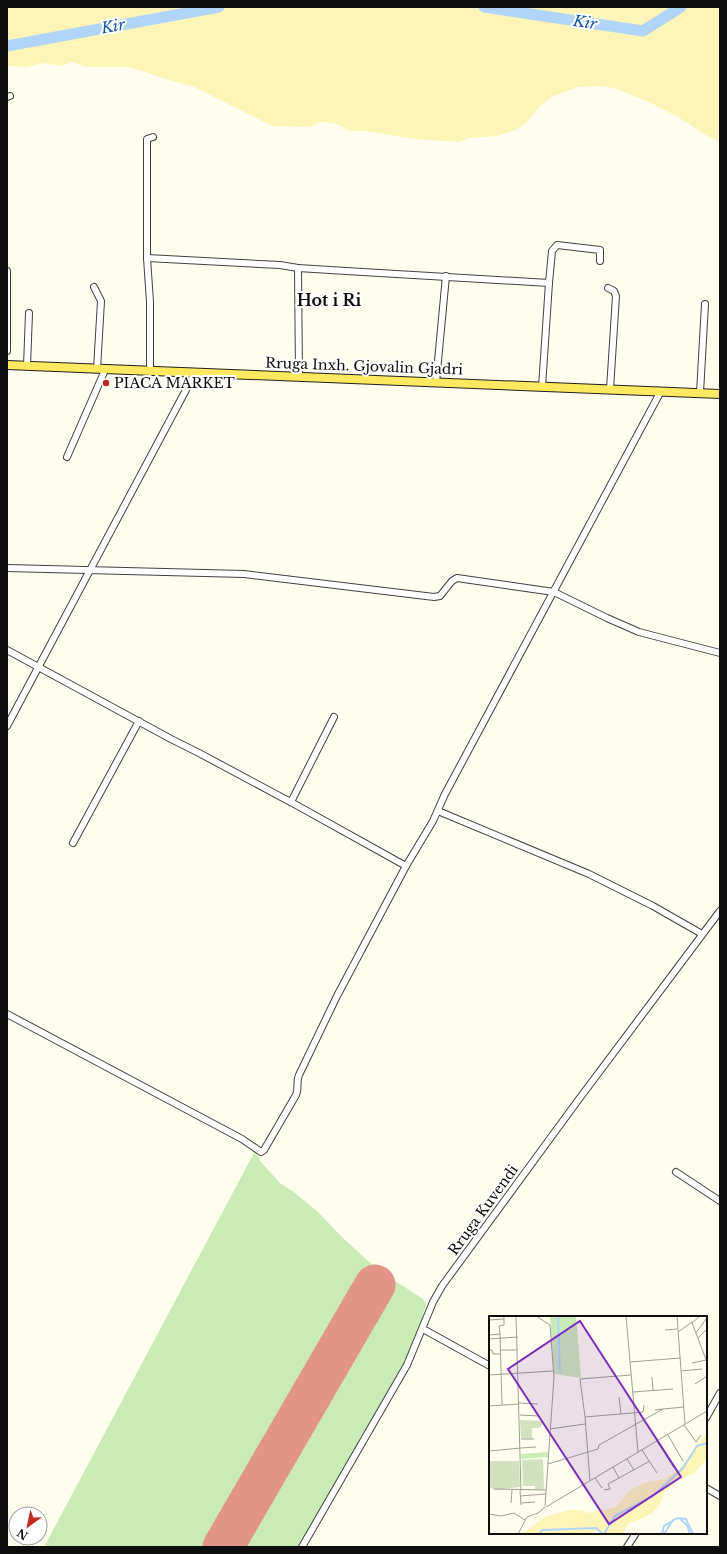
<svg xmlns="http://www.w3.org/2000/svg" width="727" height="1554" viewBox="0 0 727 1554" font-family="'Libre Baskerville',serif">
	<rect width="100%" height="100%" fill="#fffeee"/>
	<path fill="#cbebb6" d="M 255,1151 L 261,1162 L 280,1183 L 295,1193 L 317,1211 L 343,1238 L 378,1270 L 414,1293 L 423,1299 L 426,1304 C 416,1347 391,1387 369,1425 C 346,1466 323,1506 299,1547 L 44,1547 Z"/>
	<path fill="#fdf5b8" d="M 7,7 L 720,7 L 720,142 L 709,137 L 678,117 L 649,102 L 614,88 L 598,86 L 578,87 L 552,97 L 540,106 L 524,125 L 513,131 L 496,136 L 471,138 L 458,142 L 414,139 L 366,131 L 349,131 L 337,124 L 324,122 L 320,122 L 312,126 L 308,127 L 272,126 L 192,86 L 175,82 L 130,67 L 86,67 L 73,62 L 61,66 L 44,63 L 25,67 L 7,66 Z"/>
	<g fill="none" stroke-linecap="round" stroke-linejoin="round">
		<g stroke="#b0d5f8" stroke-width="11">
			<path d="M 484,7 L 643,31 L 681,7"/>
			<path d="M 7,46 L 219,7"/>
		</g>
		<path stroke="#e19487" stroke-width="41" d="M 223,1547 L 375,1285"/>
		<defs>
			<g id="minor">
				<path d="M 7,97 L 10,96"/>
				<path d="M 147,258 L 280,265 L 298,268 L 346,271 L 549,283 L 552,251 L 557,245 L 600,250 L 600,261"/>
				<path d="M 298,268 L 299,377"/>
				<path d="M 7,271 L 7,351"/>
				<path d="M 94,287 L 101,301 L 97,369"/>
				<path d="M 608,288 L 614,291 L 616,296 L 610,389"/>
				<path d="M 27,366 L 29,313"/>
				<path d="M 150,371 L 150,302 L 147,258 L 147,139 L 153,137"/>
				<path d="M 436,382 L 446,276"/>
				<path d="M 542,387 L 549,283"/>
				<path d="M 700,393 L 705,304"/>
				<path d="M 67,457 L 105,370"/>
				<path d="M 7,568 L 244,574 L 434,597 L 440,596 L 452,581 L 457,578 L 554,592 L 607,618 L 639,632 L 720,653"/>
				<path d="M 7,650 L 171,739 L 199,753 L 298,806 L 406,866 L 433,821 L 445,794 L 661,391"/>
				<path d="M 7,726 L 195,373"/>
				<path d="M 291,802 L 334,717"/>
				<path d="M 438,811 L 589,874 L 653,906 L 702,934"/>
				<path d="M 73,843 L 139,721"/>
				<path d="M 7,1014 L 242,1139 L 261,1152 L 264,1150 L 296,1095 C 299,1088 296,1082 299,1075 L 337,996 L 406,866"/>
				<path d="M 676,1172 L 720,1201"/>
				<path d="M 423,1329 L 490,1366"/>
				<path d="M 706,1418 L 720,1393"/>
				<path d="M 706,1488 L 720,1496"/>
				<path d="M 302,1547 L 407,1365 L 433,1302 L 442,1286 L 579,1099 L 720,911"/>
				<path d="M 627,1547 L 636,1533"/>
			</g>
			<path id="major" d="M 7,365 L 720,394"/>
		</defs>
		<use href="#minor" stroke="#404040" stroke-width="8"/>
		<use href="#major" stroke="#1e1e1e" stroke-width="10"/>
		<use href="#minor" stroke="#fff" stroke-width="6"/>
		<use href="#major" stroke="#fde960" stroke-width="8"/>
	</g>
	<circle fill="#c32b20" stroke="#fff" stroke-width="1.5" cx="106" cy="383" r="4"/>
	<g text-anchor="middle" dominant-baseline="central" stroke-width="4" stroke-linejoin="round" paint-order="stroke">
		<g font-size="14" fill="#0d0d0d" stroke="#fff">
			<text transform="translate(364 366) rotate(2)">Rruga Inxh. Gjovalin Gjadri</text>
			<text transform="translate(483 1210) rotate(-54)">Rruga Kuvendi</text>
		</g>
		<g font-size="14" fill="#0d0d0d" stroke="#fff" text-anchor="start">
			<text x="114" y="383">PIACA MARKET</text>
		</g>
		<g font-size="15" font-style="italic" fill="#1253a4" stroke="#fff">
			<text transform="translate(585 22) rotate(8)">Kir</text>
			<text transform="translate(113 26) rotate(-10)">Kir</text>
		</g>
		<g font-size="16" font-weight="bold" fill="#0d0d0d" stroke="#fff">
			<text x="329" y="300">Hot i Ri</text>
		</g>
	</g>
	<g transform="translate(489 1316)">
		<rect width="218" height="218" fill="#fffeee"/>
		<path d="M 61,0 L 87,0 L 92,62 L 65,58 ZM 59,136 L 59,141 L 32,143 L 32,138 Z" fill="#cbebb6"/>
		<path d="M 218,117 L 218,143 L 205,157 L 188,165 L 176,176 L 170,190 L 162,198 L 138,209 L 134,218 L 112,218 L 109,214 L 99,218 L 33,218 L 56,201 L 80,194 L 93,194 L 100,197 L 127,191 L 140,175 L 157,166 L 175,163 L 190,153 Z" fill="#fdf5b8"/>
		<path d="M 31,104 L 53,105 L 53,109 L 50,112 L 43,112 L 43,123 L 32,122 ZM 54,143 L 55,173 L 46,174 L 46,170 L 34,170 L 33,144 ZM 0,145 L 30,145 L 31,171 L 5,174 L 0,170 Z" fill="#d2e2be"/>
		<path fill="none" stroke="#b0d5f8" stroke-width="2" d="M 69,0 L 71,57M 191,203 L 198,209 L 201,218M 50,218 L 53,214 L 107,212 L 114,218M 115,218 L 126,200 L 164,180 L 194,152 L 208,130 L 218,127M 173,218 L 175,210 L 185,204M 175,218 L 184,204 L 189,202 L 197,203 L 204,218"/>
		<path fill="none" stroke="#9e9e94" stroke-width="1" d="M 27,0 L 32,175M 47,0 L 61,9 L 65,61 L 56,190M 137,0 L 149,136M 188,0 L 196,108M 211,0 L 203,7 L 218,46M 0,4 L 15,3M 176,14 L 188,13M 189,16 L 203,6M 207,17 L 217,3M 11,18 L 10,10 L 15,9 L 15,0M 0,19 L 11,18 L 13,89M 209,22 L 218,13M 0,23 L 29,21M 0,34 L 3,34 L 4,38 L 11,38M 11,34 L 29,34M 141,46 L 191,42M 203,47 L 217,44M 192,55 L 213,53M 0,59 L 64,55M 163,61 L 164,74M 206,68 L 218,60M 144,76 L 184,73M 130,81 L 132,98M 30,87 L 49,88M 0,90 L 30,88M 174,93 L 195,91M 31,99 L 50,100M 96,101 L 91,63 L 142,59M 195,109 L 207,126 L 212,119M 61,113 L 96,108M 179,119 L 194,145M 32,123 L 45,123M 168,125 L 185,152M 32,132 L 47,131M 153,134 L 168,157M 0,135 L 32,132M 138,143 L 145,154M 59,148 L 109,133 L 110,129 L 174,93 L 166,94M 124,151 L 130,162M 106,162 L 113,172M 101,165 L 96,101 L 154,96 L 155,89M 6,173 L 57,174M 115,174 L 121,173 L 119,168 L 161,145M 31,175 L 32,189M 31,180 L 57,178M 22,187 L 23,174M 32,187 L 46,186M 57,191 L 218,95M 0,198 L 12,200 L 25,197 L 36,204M 29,218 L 38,201 L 49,197 L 56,191"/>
		<path fill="#7b2cbf" fill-opacity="0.15" stroke="#7b2cbf" stroke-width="2" d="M 91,5 L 192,161 L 120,208 L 19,53 Z"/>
		<rect width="218" height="218" fill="none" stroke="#0d0d0d" stroke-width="2"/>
	</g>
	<rect width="727" height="1554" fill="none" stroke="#0d0d0d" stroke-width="16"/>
	<g transform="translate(28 1526) rotate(213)"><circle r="19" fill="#ffffff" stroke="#9e9e9e"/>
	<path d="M0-3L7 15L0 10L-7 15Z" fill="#c32b20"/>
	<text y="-6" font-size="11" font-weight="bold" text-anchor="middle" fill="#0d0d0d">N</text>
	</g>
</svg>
